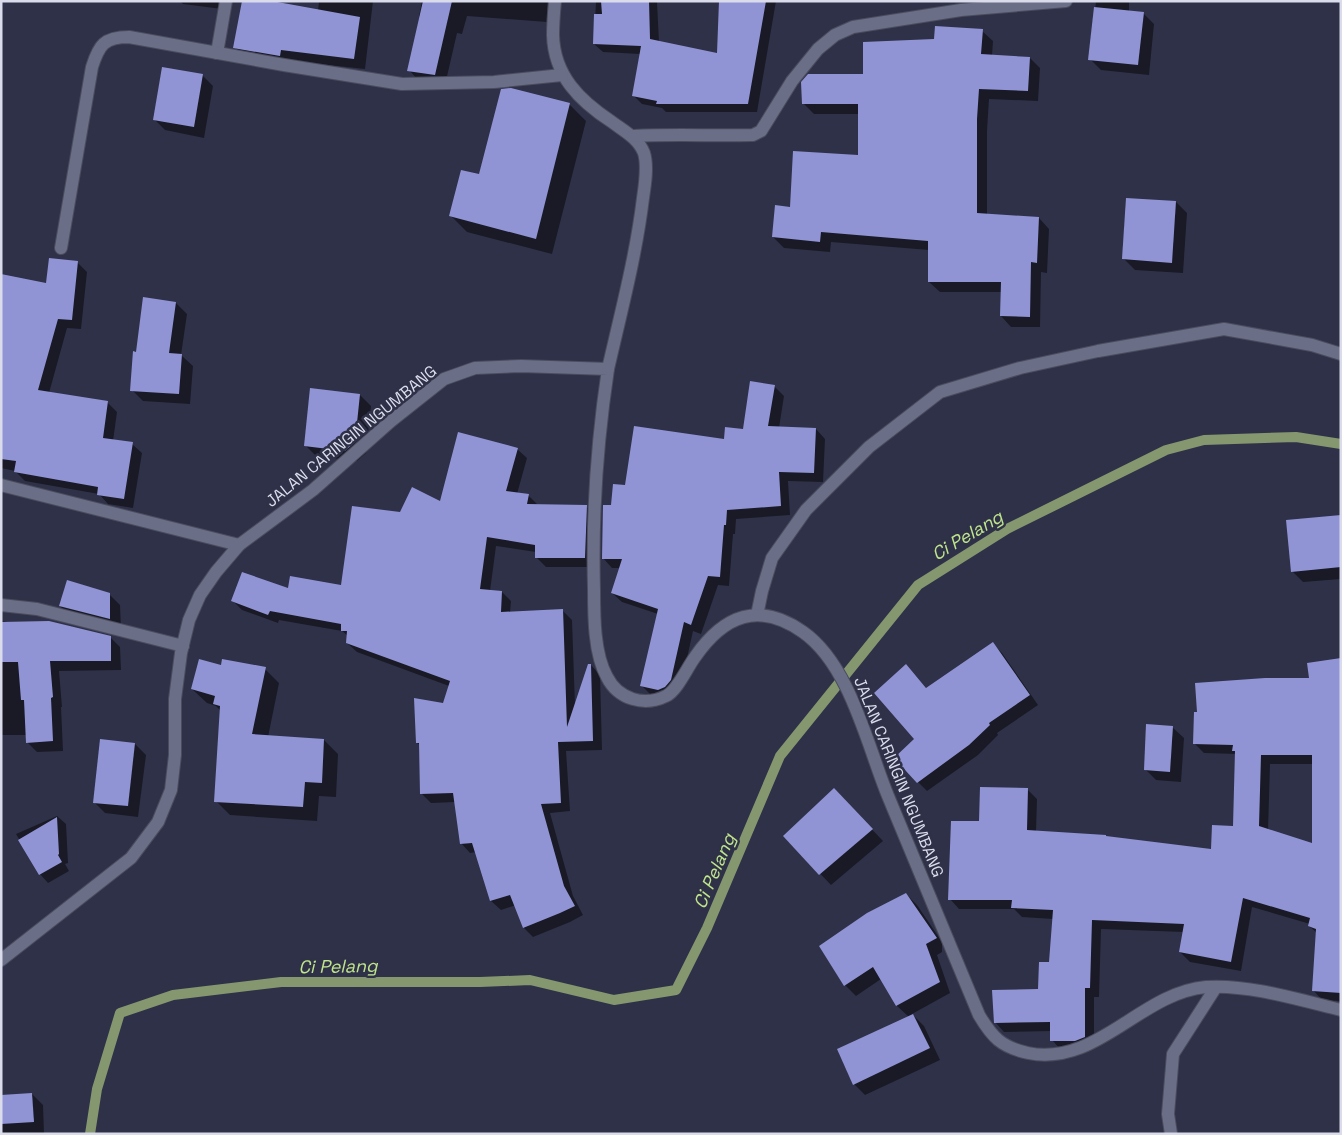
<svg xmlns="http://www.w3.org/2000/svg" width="1342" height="1135" viewBox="0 0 1342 1135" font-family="'Space Grotesk',sans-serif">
	<rect width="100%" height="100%" fill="#2f3148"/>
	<g fill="#0007" fill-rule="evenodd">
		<path d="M 180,1 L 224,1 L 222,9 L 183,4 Z"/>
		<path d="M 319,1 L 373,1 L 365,69 L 292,61 L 246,58 L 235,47 L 318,11 Z"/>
		<path d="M 422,1 L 548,1 L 547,22 L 467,16 L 462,34 L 457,33 L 445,85 L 419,81 L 409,70 L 420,18 L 419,16 Z"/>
		<path d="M 596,1 L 776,1 L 757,112 L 666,112 L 662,108 L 642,104 L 633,95 L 640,54 L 603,52 L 594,44 ZM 657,2 L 720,2 L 718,55 L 659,42 Z"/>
		<path d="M 1096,1 L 1129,1 L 1129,12 L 1143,13 L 1154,24 L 1149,75 L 1101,70 L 1090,59 Z"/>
		<path d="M 982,31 L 993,41 L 992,56 L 1030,58 L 1040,68 L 1038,101 L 989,99 L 987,131 L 987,215 L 1039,218 L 1049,229 L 1047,273 L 1041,272 L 1040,327 L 1011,327 L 1001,316 L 1002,292 L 940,292 L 929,282 L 929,250 L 831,242 L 830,252 L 784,248 L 773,237 L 791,208 L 859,157 L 859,114 L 814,114 L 803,103 L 936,40 Z"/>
		<path d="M 202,75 L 213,86 L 204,138 L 165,130 L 154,119 Z"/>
		<path d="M 511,90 L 570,105 L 586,121 L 552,254 L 467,232 L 451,216 L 480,176 Z"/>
		<path d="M 1176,202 L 1187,213 L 1183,273 L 1135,270 L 1124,259 Z"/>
		<path d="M 77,262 L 87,272 L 81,329 L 67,328 L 49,393 L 107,402 L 117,412 L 113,441 L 132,444 L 142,453 L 133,508 L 108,504 L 99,494 L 25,481 L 15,471 L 1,468 L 1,275 L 47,284 Z"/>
		<path d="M 176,303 L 187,314 L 181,355 L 193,366 L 190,404 L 143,401 L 132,390 L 137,353 Z"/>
		<path d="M 774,386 L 784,396 L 779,428 L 816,429 L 825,439 L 823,482 L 788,481 L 790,515 L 736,519 L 735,534 L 733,534 L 729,586 L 718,585 L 701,634 L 693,631 L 680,690 L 651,695 L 642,686 L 658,614 L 622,602 L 612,593 L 621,568 L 612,568 L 603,558 L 612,507 L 626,486 L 725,441 L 744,430 Z"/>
		<path d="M 360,395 L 371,406 L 366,453 L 357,461 L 316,456 L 305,445 Z"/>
		<path d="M 517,449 L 527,458 L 517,494 L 528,495 L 538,505 L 586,506 L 595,516 L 594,567 L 546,567 L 536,557 L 536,552 L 496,546 L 490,591 L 502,592 L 511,601 L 510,613 L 562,610 L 572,620 L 575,706 L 591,665 L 600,675 L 602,750 L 566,751 L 570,811 L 550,813 L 573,896 L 583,915 L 570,922 L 533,937 L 524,928 L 516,905 L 501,910 L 491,901 L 476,852 L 470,853 L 461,843 L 456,802 L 431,803 L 422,794 L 420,745 L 417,743 L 444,705 L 449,686 L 357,652 L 347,643 L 348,636 L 342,631 L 279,620 L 278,623 L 242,610 L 233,601 L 289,590 L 342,587 L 401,513 L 441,503 Z"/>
		<path d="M 1341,517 L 1341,579 L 1303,582 L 1292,571 Z"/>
		<path d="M 109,594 L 120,605 L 121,629 L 71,617 L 60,606 Z"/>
		<path d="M 1,621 L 110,637 L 120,647 L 121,670 L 59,671 L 62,707 L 61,707 L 63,751 L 37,752 L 27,742 L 27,735 L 1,735 Z"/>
		<path d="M 993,644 L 1002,653 L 1038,705 L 997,733 L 998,735 L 978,755 L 927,791 L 918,782 L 915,739 L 915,675 L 927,689 Z"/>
		<path d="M 1341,660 L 1341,1001 L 1322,1000 L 1313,990 L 1317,933 L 1309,926 L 1310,924 L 1252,907 L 1241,971 L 1190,962 L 1180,952 L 1184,932 L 1101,929 L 1099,997 L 1094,997 L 1094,1046 L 1061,1050 L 1052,1040 L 1052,1031 L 1004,1032 L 995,1022 L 1040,990 L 1050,963 L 1053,919 L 1022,917 L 1014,909 L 959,909 L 950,899 L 981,822 L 1027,789 L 1037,799 L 1036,832 L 1212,850 L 1234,827 L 1237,754 L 1204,753 L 1194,743 L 1310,680 ZM 1270,764 L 1313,764 L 1313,845 L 1268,831 Z"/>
		<path d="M 222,667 L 265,669 L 279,683 L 268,737 L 324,740 L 338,754 L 336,797 L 319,796 L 317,821 L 230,815 L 216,801 L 221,711 L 216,706 L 207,703 L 192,689 Z"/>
		<path d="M 1172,727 L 1184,738 L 1181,782 L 1156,780 L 1145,769 Z"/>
		<path d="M 135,744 L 146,755 L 138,817 L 105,813 L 94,802 Z"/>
		<path d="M 845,801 L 883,841 L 831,885 L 784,836 Z"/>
		<path d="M 57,816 L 66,824 L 68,863 L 65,864 L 69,871 L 48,883 L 40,874 L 16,834 Z"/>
		<path d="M 906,894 L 917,905 L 942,942 L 942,952 L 937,955 L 950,993 L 912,1014 L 924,1026 L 940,1060 L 865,1095 L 854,1084 L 909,1017 L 897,1006 L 881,979 L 856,996 L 845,985 Z"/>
		<path d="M 32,1094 L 43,1105 L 44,1133 L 1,1134 L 1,1096 Z"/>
	</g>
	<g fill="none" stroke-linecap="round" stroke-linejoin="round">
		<path stroke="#85976f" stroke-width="10" d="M 90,1134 L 97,1089 L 120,1013 L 173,995 L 281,982 L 480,982 L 530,980 L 614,1000 L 676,990 L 707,928 L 780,756 L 918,585 L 1007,529 L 1166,450 L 1204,440 L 1296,437 L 1341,444"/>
	</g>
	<g fill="#9094d4" fill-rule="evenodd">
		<path d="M 242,1 L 272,1 L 360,17 L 354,59 L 281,50 L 280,56 L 233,48 Z"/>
		<path d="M 423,1 L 452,1 L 435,75 L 407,71 Z"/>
		<path d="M 601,1 L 649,1 L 650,39 L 717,53 L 719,1 L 766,1 L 748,104 L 656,104 L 657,101 L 632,96 L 641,46 L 593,44 L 594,14 L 602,14 Z"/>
		<path d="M 1094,7 L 1144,12 L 1138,65 L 1088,60 Z"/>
		<path d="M 935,26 L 983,29 L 981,54 L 1030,57 L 1028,91 L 979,89 L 977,119 L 977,213 L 1039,217 L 1037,263 L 1031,262 L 1030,317 L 1000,316 L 1001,282 L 928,282 L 928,241 L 821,232 L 820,242 L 772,237 L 775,205 L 790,207 L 793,151 L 858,155 L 858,104 L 802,104 L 801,82 L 808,74 L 863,74 L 863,42 L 934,39 Z"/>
		<path d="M 162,67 L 203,74 L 194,127 L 153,120 Z"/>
		<path d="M 511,88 L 570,103 L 536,239 L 449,216 L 461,170 L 479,174 L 501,89 Z"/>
		<path d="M 1126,198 L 1176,201 L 1172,263 L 1122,259 Z"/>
		<path d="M 49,258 L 78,261 L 72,320 L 58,319 L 38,390 L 108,401 L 103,438 L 133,442 L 124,499 L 97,495 L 98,487 L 14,472 L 16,461 L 1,459 L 1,274 L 46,283 Z"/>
		<path d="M 143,297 L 176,302 L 169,353 L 182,354 L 179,394 L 130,391 L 133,351 L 136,352 Z"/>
		<path d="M 750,381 L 775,385 L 768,426 L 816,428 L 814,473 L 779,472 L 781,506 L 727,510 L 726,525 L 724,525 L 720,577 L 708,576 L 691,625 L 684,622 L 671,680 L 665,687 L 658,690 L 640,686 L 658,609 L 611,593 L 622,559 L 602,559 L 603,505 L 611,505 L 613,484 L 625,485 L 634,426 L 724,439 L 725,427 L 743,429 Z"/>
		<path d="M 310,388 L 360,394 L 355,442 L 345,451 L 304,446 Z"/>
		<path d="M 458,432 L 518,448 L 506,491 L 529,494 L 527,504 L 587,505 L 585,558 L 535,558 L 535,545 L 487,537 L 480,589 L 502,591 L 501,612 L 563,609 L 567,727 L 588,664 L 591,664 L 593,741 L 558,742 L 561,803 L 541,804 L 564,886 L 575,906 L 560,913 L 523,928 L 510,895 L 490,901 L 472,843 L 460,844 L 453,793 L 420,794 L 419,743 L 416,743 L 414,698 L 443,703 L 450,681 L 346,643 L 347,631 L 341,631 L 341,624 L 270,611 L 268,615 L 231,601 L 242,572 L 288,588 L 290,576 L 341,585 L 352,506 L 400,512 L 412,487 L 440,501 Z"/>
		<path d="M 1341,515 L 1341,567 L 1291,572 L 1286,520 Z"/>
		<path d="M 67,580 L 110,593 L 110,619 L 59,606 Z"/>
		<path d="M 49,621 L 111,636 L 111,661 L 50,661 L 53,697 L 51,698 L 53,741 L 26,743 L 24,700 L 21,700 L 18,662 L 1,662 L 1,622 Z"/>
		<path d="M 993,642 L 1030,695 L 989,723 L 990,725 L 969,745 L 917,783 L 894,758 L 914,739 L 874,693 L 906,664 L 926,688 Z"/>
		<path d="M 1341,658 L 1341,993 L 1312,991 L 1316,929 L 1308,926 L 1310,918 L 1243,898 L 1231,962 L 1179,952 L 1184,924 L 1092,920 L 1090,988 L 1085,988 L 1085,1037 L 1075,1041 L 1050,1041 L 1050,1022 L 994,1023 L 992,990 L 1038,989 L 1039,962 L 1049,962 L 1053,910 L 1011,908 L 1012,900 L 948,900 L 951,821 L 979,821 L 980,787 L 1028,788 L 1027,830 L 1106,835 L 1106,836 L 1211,849 L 1212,825 L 1233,826 L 1235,751 L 1232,751 L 1233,745 L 1193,744 L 1194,712 L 1197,712 L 1195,683 L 1265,678 L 1309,678 L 1307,663 ZM 1261,755 L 1312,755 L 1312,843 L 1259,826 Z"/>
		<path d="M 199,659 L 221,665 L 222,659 L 266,667 L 252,734 L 324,739 L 322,783 L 305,782 L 303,807 L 214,802 L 220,706 L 213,704 L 215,696 L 191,689 Z"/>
		<path d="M 1146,724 L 1173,726 L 1170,772 L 1144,770 Z"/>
		<path d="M 100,739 L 135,743 L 128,806 L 93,803 Z"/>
		<path d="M 834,788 L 873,829 L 819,875 L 783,836 Z"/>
		<path d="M 57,817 L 59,854 L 58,855 L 62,862 L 39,875 L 18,840 Z"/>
		<path d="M 906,893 L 937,938 L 926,944 L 940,982 L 896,1006 L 873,967 L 844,986 L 819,946 L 867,913 Z"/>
		<path d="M 913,1014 L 930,1048 L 853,1085 L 837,1049 Z"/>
		<path d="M 32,1093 L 34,1122 L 1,1124 L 1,1095 Z"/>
	</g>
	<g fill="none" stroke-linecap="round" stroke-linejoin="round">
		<defs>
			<g id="minor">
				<path d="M 555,1 C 554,12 553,24 553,35 C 554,76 580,101 612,122 C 624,131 638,138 644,153 C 648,166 645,185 643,198 C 636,256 621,312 608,369"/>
				<path d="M 217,53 L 226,1"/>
				<path d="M 633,136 C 673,134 713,136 753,135 L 761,131 L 792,81 L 818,49 L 835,35 L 853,27 L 961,10 L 1066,1"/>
				<path d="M 61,248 L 92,67 C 99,45 104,37 129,37 L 284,65 L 402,84 L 494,82 L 562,75"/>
				<path d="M 1,485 L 239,545"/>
				<path d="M 1,605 L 37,609 L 183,646"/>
				<path d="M 757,615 L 762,591 L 772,558 L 806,510 L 869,447 L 940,392 L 1020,368 L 1098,351 L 1224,329 L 1312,345 L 1341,354"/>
				<path d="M 1,960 L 131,858 L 158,822 L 171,790 L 175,755 L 175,699 L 181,653 L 189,620 L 200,595 L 216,572 L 239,545 L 313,490 L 391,421 L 444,379 L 475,368 L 521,366 L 608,369 C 597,442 592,516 594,590 C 594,616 594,654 607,677 C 618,699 644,707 666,696 C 677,691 687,668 695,657 C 724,615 759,601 803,632 C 850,665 867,745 888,796 C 918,869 949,942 979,1015 C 992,1037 1001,1047 1028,1053 C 1097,1067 1140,993 1206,987 C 1248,984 1300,1000 1341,1010"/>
				<path d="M 1171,1134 L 1168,1114 L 1173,1054 L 1216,987"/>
			</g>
		</defs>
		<use href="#minor" stroke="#4a4c5e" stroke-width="14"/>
		<use href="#minor" stroke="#6b6e87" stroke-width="12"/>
	</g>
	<g text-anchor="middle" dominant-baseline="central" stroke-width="5" stroke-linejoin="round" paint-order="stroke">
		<g font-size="16" fill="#dadceb" stroke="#2f3148">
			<text transform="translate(351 436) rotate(-39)">JALAN CARINGIN NGUMBANG</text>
			<text transform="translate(899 777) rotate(68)">JALAN CARINGIN NGUMBANG</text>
		</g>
		<g font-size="18" font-style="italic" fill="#c0e68b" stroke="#2f3148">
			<text transform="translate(967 535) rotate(-31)">Ci Pelang</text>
			<text transform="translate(714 871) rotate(-67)">Ci Pelang</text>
			<text transform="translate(338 966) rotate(-1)">Ci Pelang</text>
		</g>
	</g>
	<rect width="1342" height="1135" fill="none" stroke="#dadceb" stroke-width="5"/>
</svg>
